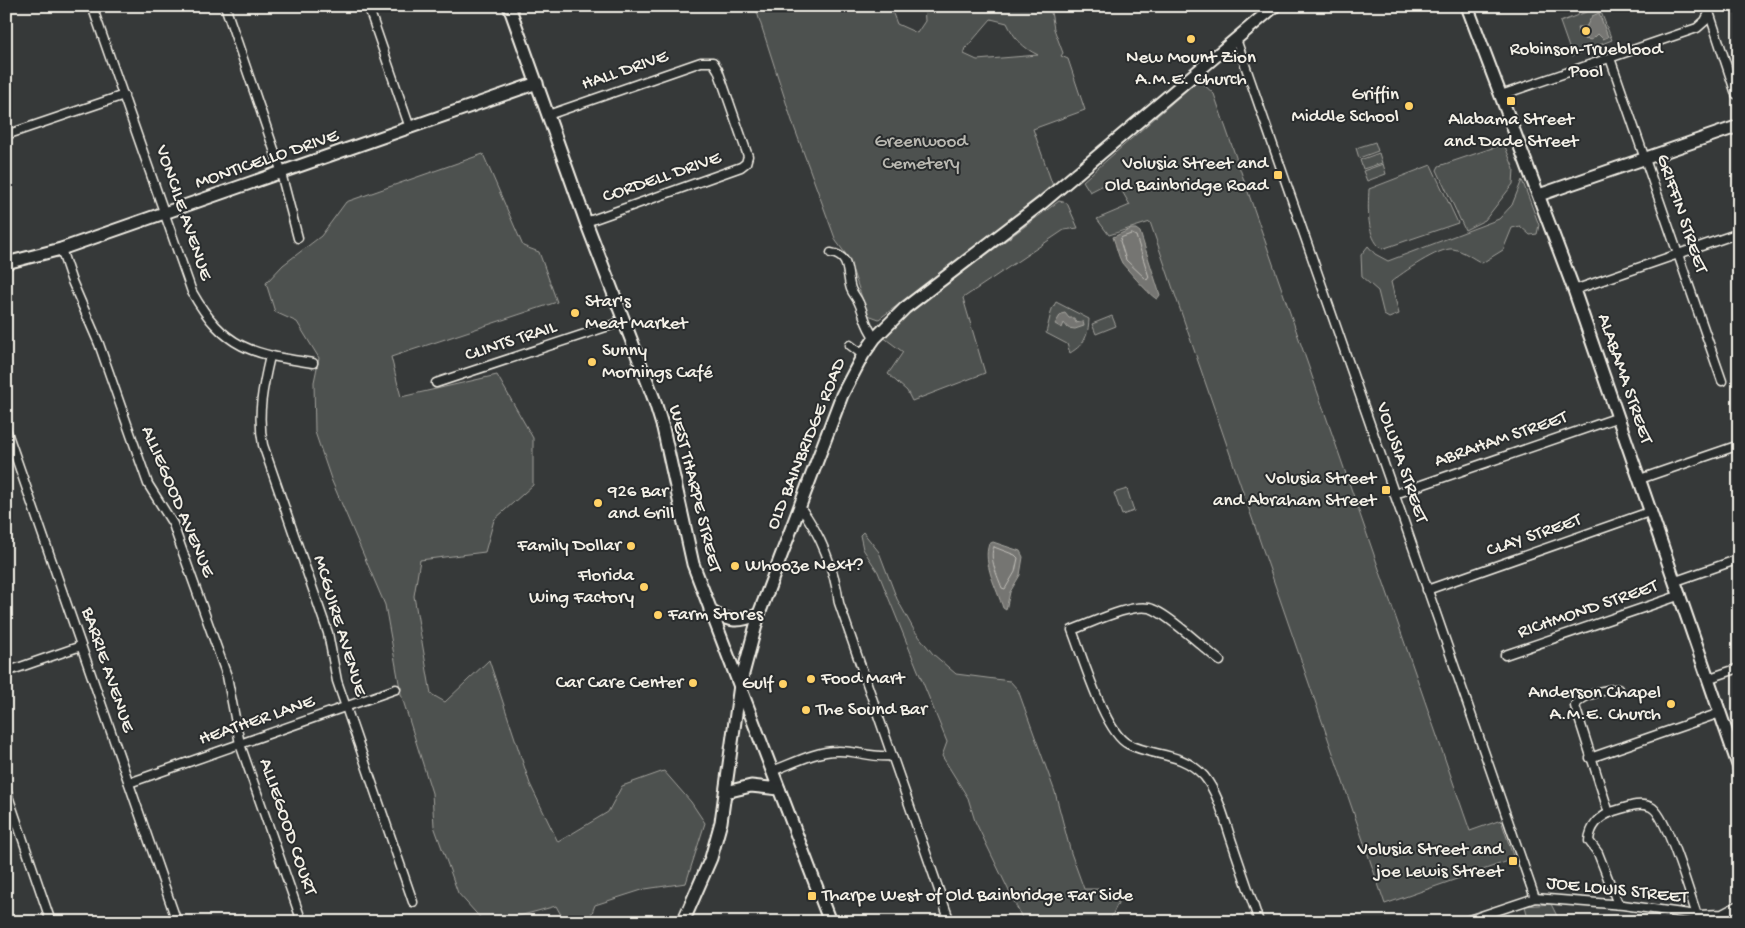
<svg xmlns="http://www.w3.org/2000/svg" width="1745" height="928" viewBox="0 0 1745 928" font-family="'Gochi Hand',sans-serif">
	<rect width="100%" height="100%" fill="#363939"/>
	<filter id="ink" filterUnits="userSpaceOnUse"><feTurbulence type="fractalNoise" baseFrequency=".02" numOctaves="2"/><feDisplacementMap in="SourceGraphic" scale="10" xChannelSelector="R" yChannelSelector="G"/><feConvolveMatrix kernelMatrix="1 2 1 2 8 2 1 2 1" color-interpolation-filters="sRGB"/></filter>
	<g filter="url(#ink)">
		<g fill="#4e514f" stroke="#a1a19c" fill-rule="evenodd">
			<path d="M 755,6 L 890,6 L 897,24 L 917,33 L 925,21 L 924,6 L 1050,6 L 1054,29 L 1063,53 L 1061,56 L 1068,59 L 1085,110 L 1033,129 L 1053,186 L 1009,223 L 879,319 L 868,315 L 848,257 L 836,241 L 793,124 ZM 991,19 L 1007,23 C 1014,38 1023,48 1038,55 L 977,60 L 964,54 L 966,48 Z"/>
			<path d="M 1599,7 L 1612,40 L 1572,56 L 1560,22 Z"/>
			<path d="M 1196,82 L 1201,82 L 1214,94 L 1470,831 L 1501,820 L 1514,859 L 1385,904 L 1150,222 L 1109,235 L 1097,219 L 1130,205 L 1115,179 L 1090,192 L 1083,181 Z"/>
			<path d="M 1375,142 L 1378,151 L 1359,158 L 1356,148 Z"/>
			<path d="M 1504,144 L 1514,169 L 1513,184 L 1485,220 L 1465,230 L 1437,170 L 1439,166 Z"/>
			<path d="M 1379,153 L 1382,163 L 1363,169 L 1360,160 Z"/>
			<path d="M 483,154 L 523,246 L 539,252 L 557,302 L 391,357 L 401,397 L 497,375 L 533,438 L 533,485 L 494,520 L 485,552 L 420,560 L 414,596 L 431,694 L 445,702 L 489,660 L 530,784 L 558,842 L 608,812 L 622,786 L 664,771 L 691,802 L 705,823 L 686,883 L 645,889 L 595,905 L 590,918 L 592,922 L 565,922 L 556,906 L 497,922 L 484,922 L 458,893 L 434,826 L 432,793 L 401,694 L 385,605 L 331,479 L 315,432 L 314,382 L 319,358 L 297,322 L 275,312 L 266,283 L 283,265 L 321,236 L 346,202 Z"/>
			<path d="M 1383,164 L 1386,174 L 1367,181 L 1363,171 Z"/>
			<path d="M 1431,165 L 1458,223 L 1382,249 C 1366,237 1368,208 1369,189 Z"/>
			<path d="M 1522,180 L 1539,225 L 1537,234 L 1530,235 L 1520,226 L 1512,228 L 1503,250 L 1482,263 C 1472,258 1464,251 1453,249 C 1439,247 1402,273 1391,282 L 1399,314 L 1389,318 L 1384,315 L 1378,291 L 1362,277 L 1361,255 L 1368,246 L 1375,254 L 1388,261 L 1499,219 L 1512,205 Z"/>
			<path d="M 1059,201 L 1067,203 L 1078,228 L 1064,230 L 963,298 L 985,373 L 912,401 L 907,391 L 888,374 L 903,352 L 883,337 L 893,325 L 908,313 Z"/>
			<path d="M 1056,302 L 1089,319 C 1088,336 1085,344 1070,353 L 1067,344 L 1046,333 L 1052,309 Z"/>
			<path d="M 1112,316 L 1116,326 L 1096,334 L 1092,324 Z"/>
			<path d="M 1127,489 L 1134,511 L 1122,515 L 1114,493 Z"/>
			<path d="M 863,532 L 879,552 L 897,599 L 914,630 L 933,654 L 956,674 L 1010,681 L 1018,690 L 1055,792 L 1071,853 L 1084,889 L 1108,889 L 1116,893 L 1118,903 L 1109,922 L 1024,922 L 975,821 L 968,798 L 942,756 L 947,742 L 878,572 L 863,549 L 860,535 Z"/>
			<path d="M 1551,904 L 1560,922 L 1529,922 L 1525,906 Z"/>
		</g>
		<g fill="#757572" stroke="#a8a7a1">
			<path d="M 1599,13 L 1608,37 L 1603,39 L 1598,34 L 1592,40 L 1584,39 L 1578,33 L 1577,27 L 1586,27 L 1592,16 Z"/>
			<path d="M 1131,229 L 1136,229 L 1140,232 L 1160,295 L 1157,299 C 1152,298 1127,269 1122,263 C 1118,256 1116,245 1113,237 Z"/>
			<path d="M 1065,313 L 1069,318 L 1074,318 L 1076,323 L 1083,321 L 1084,326 L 1075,329 L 1068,328 L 1064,323 L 1062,328 L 1055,324 L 1061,314 Z"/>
			<path d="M 993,542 L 1020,551 L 1023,557 L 1020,575 L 1010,592 L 1006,610 L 1003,608 C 997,589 982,563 989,544 Z"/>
		</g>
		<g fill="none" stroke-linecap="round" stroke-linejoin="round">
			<g stroke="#c1bfb9" stroke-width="1">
				<path d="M 1132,234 L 1136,236 L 1149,277 L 1147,280 L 1126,260 L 1120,241 L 1121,238 Z"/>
				<path d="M 994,547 L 1015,555 L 1018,558 L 1015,572 L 1005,589 L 1002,588 C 998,577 988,557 994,547 Z"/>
			</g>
			<defs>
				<g id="street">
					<path d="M 92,6 L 192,292 C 224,349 252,354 313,363"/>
					<path d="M 225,6 L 282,173"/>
					<path d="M 368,6 L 410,128"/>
					<path d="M 1707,6 L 1736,94"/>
					<path d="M 1236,39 L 1535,898"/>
					<path d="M 1610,58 L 1722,381"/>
					<path d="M 1501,95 L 1697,28 L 1705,21 L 1709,13"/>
					<path d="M 548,115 L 701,62 L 713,62 L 718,70 L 748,156 L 746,163 L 741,167 L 586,222"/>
					<path d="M 6,135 L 124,95"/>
					<path d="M 281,173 L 298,238"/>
					<path d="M 61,249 L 71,279 L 99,344 L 148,484 L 173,524 L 177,536 L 227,676 L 240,744 L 302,922"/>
					<path d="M 831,253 C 851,256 846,274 851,289 C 853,294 857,298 859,303 C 865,316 865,326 875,338"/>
					<path d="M 1574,290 L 1739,233"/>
					<path d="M 850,345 L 863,355"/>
					<path d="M 270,356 C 263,386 257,414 263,445 L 328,633 L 337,681 L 413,902"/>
					<path d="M 436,383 L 624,321"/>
					<path d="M 6,429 L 177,922"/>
					<path d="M 1640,479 L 1739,445"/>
					<path d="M 1395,494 L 1619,417"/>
					<path d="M 800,507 C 820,533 835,570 839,603 L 950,922"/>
					<path d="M 1676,581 L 1739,559"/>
					<path d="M 1427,590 L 1652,511"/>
					<path d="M 1505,655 L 1681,595"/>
					<path d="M 1220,661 C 1205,649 1165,611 1149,608 C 1129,604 1092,623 1072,630 C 1082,655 1105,733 1128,744 C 1153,757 1181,751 1204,776 C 1218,793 1224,818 1231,839 C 1240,866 1250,894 1259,922"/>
					<path d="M 6,672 L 81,646"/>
					<path d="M 1710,678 L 1739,668"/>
					<path d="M 1590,758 L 1720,713"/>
					<path d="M 772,771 C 792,764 815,751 837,751 C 855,750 870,758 892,756"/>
					<path d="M 129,783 L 396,689"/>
					<path d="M 6,790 L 51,922"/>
					<path d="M 1609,813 L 1575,706 C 1581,695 1606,689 1618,689"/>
					<path d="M 1618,904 L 1598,853 L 1589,841 C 1590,826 1600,816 1614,811 C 1625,808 1640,801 1651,807 C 1667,814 1690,896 1697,915"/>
					<path d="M 1463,922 L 1535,898 L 1623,905 L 1697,915 L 1722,914 L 1739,905"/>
				</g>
				<g id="secondary">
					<path d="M 509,6 L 586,222 L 654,399 L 663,428 L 693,564 L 830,922"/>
					<path d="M 1467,6 L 1574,290 L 1739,768"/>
					<path d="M 1539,195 L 1739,126"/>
					<path d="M 6,263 L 61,249 L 537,83"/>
					<path d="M 710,611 C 729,622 739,623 759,614"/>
					<path d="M 726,792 L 751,786 L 779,789"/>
					<path d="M 683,922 L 711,858 L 721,822 L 740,685 L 759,614 L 842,395 L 863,355 L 875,338 L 905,308 L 1042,203 L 1275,6"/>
				</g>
			</defs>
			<use href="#street" stroke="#f4f1e8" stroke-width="11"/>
			<use href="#secondary" stroke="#f4f1e8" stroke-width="15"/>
			<use href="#street" stroke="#2a2d2e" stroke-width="8"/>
			<use href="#secondary" stroke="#2a2d2e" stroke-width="11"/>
		</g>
	</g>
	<g fill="#ffd166" stroke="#2a2d2e" stroke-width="2">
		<circle cx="1586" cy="31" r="5"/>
		<circle cx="1191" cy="39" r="5"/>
		<rect x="1506" y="96" width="10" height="10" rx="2.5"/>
		<circle cx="1409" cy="106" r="5"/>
		<rect x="1273" y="170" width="10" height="10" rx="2.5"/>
		<circle cx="575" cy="313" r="5"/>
		<circle cx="592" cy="362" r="5"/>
		<rect x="1381" y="485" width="10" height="10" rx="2.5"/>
		<circle cx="598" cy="503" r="5"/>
		<circle cx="631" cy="546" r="5"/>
		<circle cx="735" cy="566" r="5"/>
		<circle cx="644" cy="587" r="5"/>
		<circle cx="658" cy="615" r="5"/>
		<circle cx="811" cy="679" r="5"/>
		<circle cx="693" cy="683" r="5"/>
		<circle cx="783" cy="684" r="5"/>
		<circle cx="1671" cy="704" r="5"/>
		<circle cx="806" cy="710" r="5"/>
		<rect x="1508" y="856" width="10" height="10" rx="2.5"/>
		<rect x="807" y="891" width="10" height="10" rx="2.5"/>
	</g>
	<g text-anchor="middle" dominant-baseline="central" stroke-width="4" stroke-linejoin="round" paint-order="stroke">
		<g font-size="19" fill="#f4f1e8" stroke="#2a2d2e" text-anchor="end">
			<text x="1586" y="50" text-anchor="middle">Robinson-Trueblood<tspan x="1586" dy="22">Pool</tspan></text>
			<text x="1191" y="58" text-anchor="middle">New Mount Zion<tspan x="1191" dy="22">A.M.E. Church</tspan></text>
			<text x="1399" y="95">Griffin<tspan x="1399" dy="22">Middle School</tspan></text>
			<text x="1511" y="120" text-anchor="middle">Alabama Street<tspan x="1511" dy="22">and Dade Street</tspan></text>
			<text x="1268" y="164">Volusia Street and<tspan x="1268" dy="22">Old Bainbridge Road</tspan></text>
			<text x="585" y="302" text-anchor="start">Star's<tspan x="585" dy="22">Meat Market</tspan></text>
			<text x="602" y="351" text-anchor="start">Sunny<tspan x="602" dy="22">Mornings Café</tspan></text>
			<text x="1376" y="479">Volusia Street<tspan x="1376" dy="22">and Abraham Street</tspan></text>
			<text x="608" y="492" text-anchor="start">926 Bar<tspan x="608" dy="22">and Grill</tspan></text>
			<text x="621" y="546">Family Dollar</text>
			<text x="745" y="566" text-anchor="start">Whooze Next?</text>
			<text x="634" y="576">Florida<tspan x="634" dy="22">Wing Factory</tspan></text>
			<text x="668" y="615" text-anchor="start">Farm Stores</text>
			<text x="821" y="679" text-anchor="start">Food Mart</text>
			<text x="683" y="683">Car Care Center</text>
			<text x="773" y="684">Gulf</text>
			<text x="1661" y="693">Anderson Chapel<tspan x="1661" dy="22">A.M.E. Church</tspan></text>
			<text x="816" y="710" text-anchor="start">The Sound Bar</text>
			<text x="1503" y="850">Volusia Street and<tspan x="1503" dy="22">joe Lewis Street</tspan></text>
			<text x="822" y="896" text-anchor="start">Tharpe West of Old Bainbridge Far Side</text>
		</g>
		<g font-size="19" fill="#f4f1e8" stroke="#2a2d2e">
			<text transform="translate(625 71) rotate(-19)">HALL DRIVE</text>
			<text transform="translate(267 160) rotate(-19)">MONTICELLO DRIVE</text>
			<text transform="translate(662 178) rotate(-19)">CORDELL DRIVE</text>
			<text transform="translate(183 213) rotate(71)">VONCILE AVENUE</text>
			<text transform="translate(1681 214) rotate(71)">GRIFFIN STREET</text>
			<text transform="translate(511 342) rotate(-18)">CLINTS TRAIL</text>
			<text transform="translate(1624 379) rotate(71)">ALABAMA STREET</text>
			<text transform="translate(1501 440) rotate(-19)">ABRAHAM STREET</text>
			<text transform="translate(807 444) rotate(-68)">OLD BAINBRIDGE ROAD</text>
			<text transform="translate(1401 463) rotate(71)">VOLUSIA STREET</text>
			<text transform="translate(694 489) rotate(76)">WEST THARPE STREET</text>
			<text transform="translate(177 502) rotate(67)">ALLIEGOOD AVENUE</text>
			<text transform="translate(1534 536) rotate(-19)">CLAY STREET</text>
			<text transform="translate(1588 610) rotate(-19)">RICHMOND STREET</text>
			<text transform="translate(339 626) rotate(73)">MCGUIRE AVENUE</text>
			<text transform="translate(107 670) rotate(71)">BARRIE AVENUE</text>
			<text transform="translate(257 721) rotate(-19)">HEATHER LANE</text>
			<text transform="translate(287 827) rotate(71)">ALLIEGOOD COURT</text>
			<text transform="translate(1617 891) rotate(6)">JOE LOUIS STREET</text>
		</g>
		<g font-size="19" fill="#bab9b2" stroke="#2a2d2e">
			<text x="921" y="142">Greenwood<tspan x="921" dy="22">Cemetery</tspan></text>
		</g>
	</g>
	<rect width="1745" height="928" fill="none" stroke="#2a2d2e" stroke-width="25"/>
	<rect x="12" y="12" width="1720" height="903" fill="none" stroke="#f4f1e8" stroke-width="2" filter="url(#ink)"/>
</svg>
